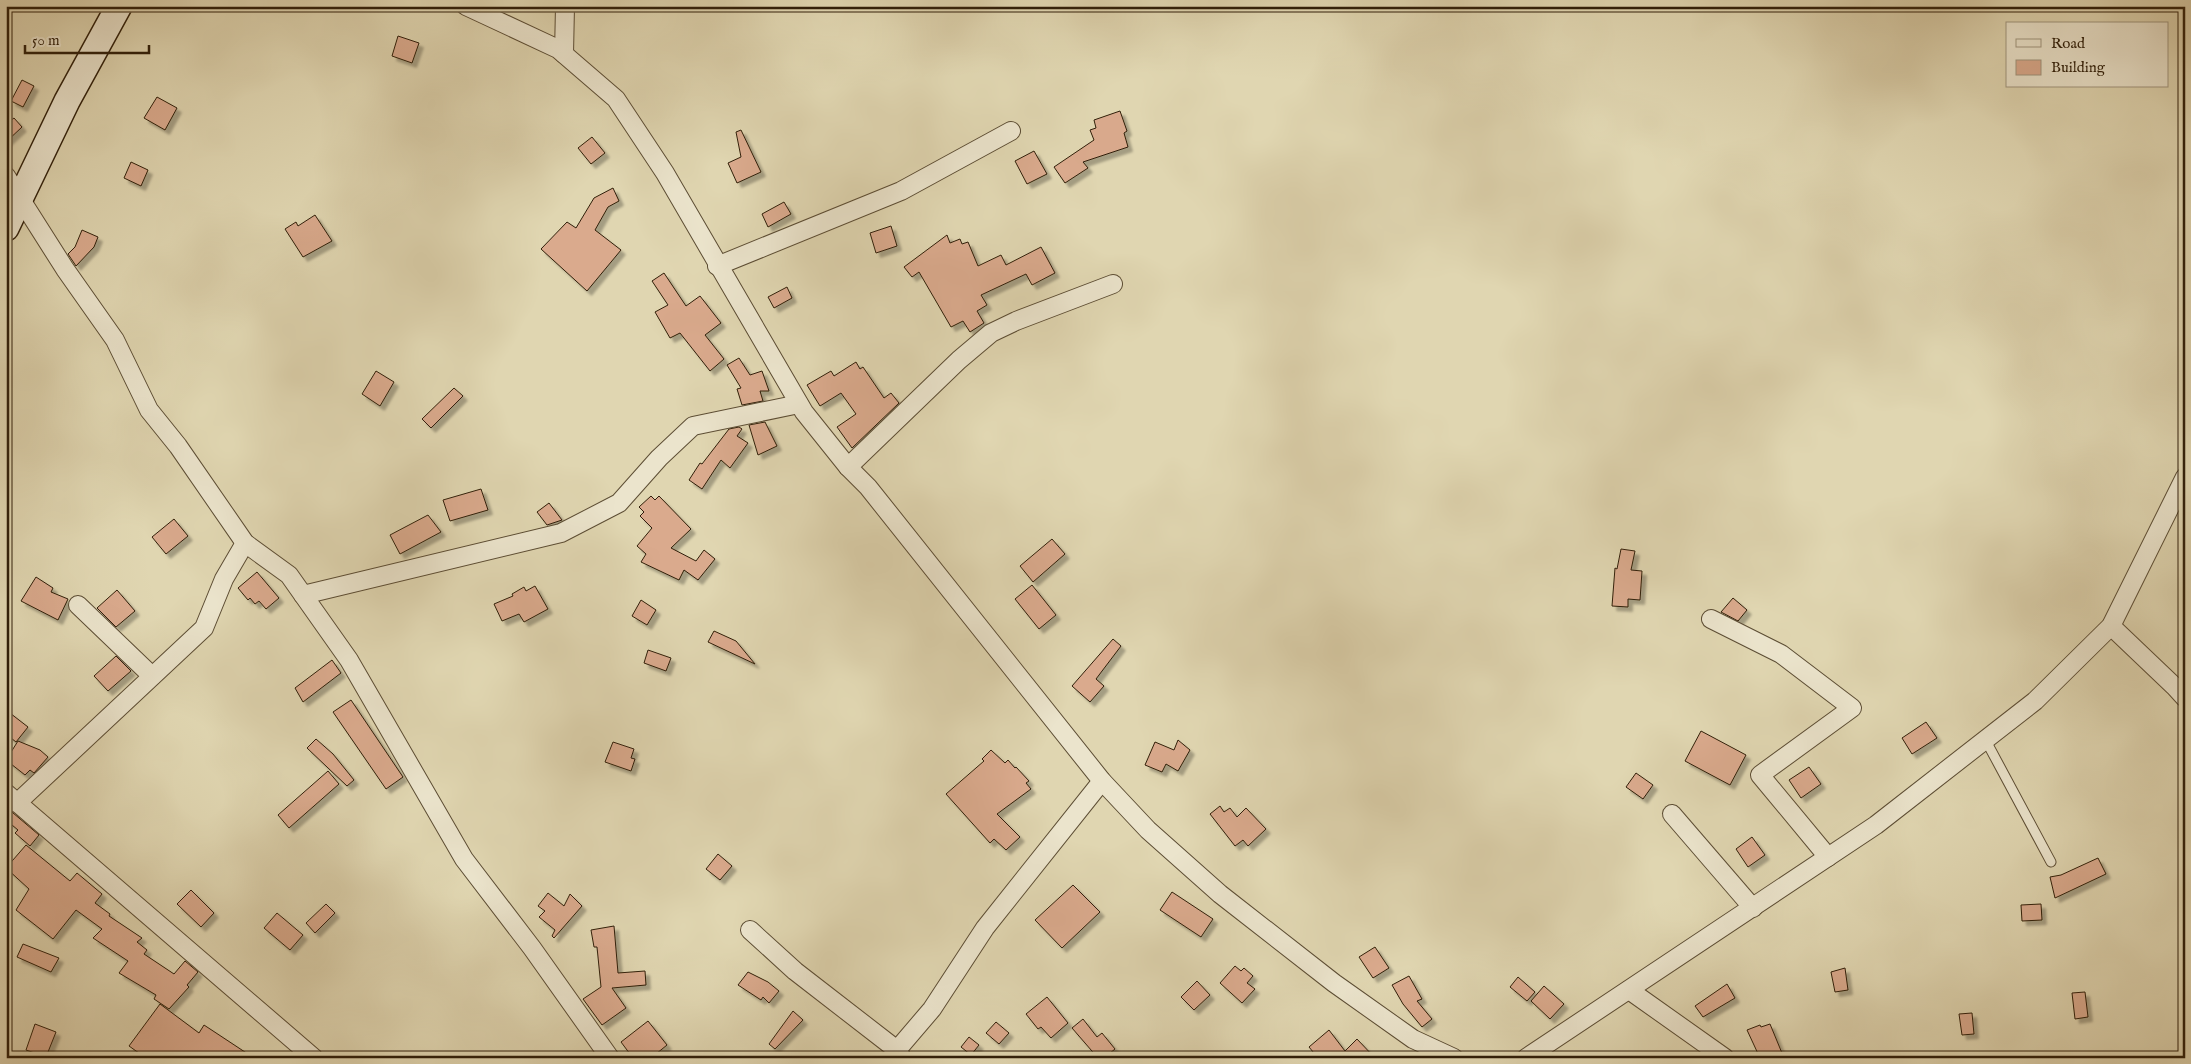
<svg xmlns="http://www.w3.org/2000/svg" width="2191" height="1064" viewBox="0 0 2191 1064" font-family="'IM FELL English',serif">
	<defs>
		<filter id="shadow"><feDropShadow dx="4.5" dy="4.5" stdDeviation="1" flood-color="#0004"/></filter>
	</defs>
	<rect width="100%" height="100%" fill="#e0d6b1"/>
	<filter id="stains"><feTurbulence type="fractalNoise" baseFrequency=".004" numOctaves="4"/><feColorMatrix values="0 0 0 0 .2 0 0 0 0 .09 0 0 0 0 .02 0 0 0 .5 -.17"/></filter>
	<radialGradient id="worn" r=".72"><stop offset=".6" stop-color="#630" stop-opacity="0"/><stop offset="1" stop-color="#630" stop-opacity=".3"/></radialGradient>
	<g fill="#daaa8d" stroke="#301f0a" filter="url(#shadow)">
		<path d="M 398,36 L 419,43 L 412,63 L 392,56 Z"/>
		<path d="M 22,80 L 34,86 L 23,107 L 11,101 Z"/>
		<path d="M 157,97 L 177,108 L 165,130 L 144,118 Z"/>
		<path d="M 1120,111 L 1127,131 L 1124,133 L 1128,147 L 1083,162 L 1088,168 L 1065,183 L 1054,167 L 1094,140 L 1090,130 L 1096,128 L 1094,120 Z"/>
		<path d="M 14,118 L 22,127 L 6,142 L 6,124 Z"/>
		<path d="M 741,130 L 761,172 L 737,183 L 728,163 L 741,157 L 736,132 Z"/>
		<path d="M 592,137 L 605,153 L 591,164 L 578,148 Z"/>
		<path d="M 1034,151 L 1047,174 L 1027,184 L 1015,161 Z"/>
		<path d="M 131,162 L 148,170 L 141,186 L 124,178 Z"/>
		<path d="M 613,188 L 619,201 L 608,207 L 595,230 L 621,250 L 587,291 L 541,249 L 567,222 L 576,228 L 594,198 Z"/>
		<path d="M 784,202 L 791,214 L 768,227 L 762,214 Z"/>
		<path d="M 315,215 L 332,241 L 303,257 L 285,229 L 296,222 L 298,226 Z"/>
		<path d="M 891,226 L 897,246 L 876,253 L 870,233 Z"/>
		<path d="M 82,230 L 98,237 L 94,247 L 76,266 L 68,254 L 75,247 Z"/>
		<path d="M 947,235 L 950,243 L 960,239 L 962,244 L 968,242 L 978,266 L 1001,255 L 1006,265 L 1041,247 L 1055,273 L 1032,285 L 1026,274 L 981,295 L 987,305 L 977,311 L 984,323 L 970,332 L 963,321 L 951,327 L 919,272 L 912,277 L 904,267 Z"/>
		<path d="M 664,273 L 686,306 L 700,296 L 721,323 L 705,335 L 724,359 L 710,371 L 680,333 L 670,338 L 655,312 L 668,305 L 652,281 Z"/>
		<path d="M 787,287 L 792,298 L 774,308 L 768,297 Z"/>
		<path d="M 739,358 L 750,375 L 762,371 L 769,391 L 760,391 L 763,401 L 742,405 L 737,389 L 741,388 L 727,365 Z"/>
		<path d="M 856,362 L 860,369 L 863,367 L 884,398 L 891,393 L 899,403 L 852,448 L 837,427 L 856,414 L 841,393 L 820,406 L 807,385 L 831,371 L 834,376 Z"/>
		<path d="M 376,371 L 394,382 L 380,406 L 362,394 Z"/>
		<path d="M 454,388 L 463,396 L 431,428 L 422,419 Z"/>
		<path d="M 765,422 L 777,446 L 758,455 L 749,425 Z"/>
		<path d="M 739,427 L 742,429 L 737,436 L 748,443 L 730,468 L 721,460 L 702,489 L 689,480 L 700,463 L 702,464 L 729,429 Z"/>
		<path d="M 481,489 L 488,510 L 450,521 L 443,500 Z"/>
		<path d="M 651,496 L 655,500 L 659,496 L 691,529 L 671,548 L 696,561 L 704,550 L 715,559 L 698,580 L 684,570 L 679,580 L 641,562 L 646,554 L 637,546 L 652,528 L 640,516 L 644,512 L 639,507 Z"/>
		<path d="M 549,503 L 562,520 L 547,525 L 537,512 Z"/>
		<path d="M 428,515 L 441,532 L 400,554 L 390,535 Z"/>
		<path d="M 174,519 L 188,536 L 166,554 L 152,537 Z"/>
		<path d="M 1052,539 L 1065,554 L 1033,582 L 1020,566 Z"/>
		<path d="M 1621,549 L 1635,551 L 1631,570 L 1642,571 L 1640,600 L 1628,599 L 1628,607 L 1612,606 L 1615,568 L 1617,569 Z"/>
		<path d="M 257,572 L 279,598 L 266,609 L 259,601 L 255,604 L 250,598 L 248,600 L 238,588 Z"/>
		<path d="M 36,577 L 53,588 L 51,592 L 68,599 L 58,620 L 21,601 Z"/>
		<path d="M 1032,585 L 1056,615 L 1039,629 L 1015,599 Z"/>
		<path d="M 535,586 L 548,609 L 524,622 L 519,614 L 502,621 L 494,604 L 513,596 L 512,594 L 524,587 L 526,591 Z"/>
		<path d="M 117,590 L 135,611 L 116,627 L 97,608 Z"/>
		<path d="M 1733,598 L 1747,610 L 1738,621 L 1721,612 Z"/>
		<path d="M 641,600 L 656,610 L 647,625 L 632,616 Z"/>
		<path d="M 714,631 L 736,641 L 755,664 L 708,642 Z"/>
		<path d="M 1113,639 L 1121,646 L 1096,679 L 1104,686 L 1090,702 L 1072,686 Z"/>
		<path d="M 648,650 L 671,658 L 666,671 L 644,663 Z"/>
		<path d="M 116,656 L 131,671 L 108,691 L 94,676 Z"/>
		<path d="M 332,660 L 341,673 L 303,702 L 295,688 Z"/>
		<path d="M 351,700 L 403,777 L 386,789 L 333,712 Z"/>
		<path d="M 6,710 L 28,727 L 16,742 L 6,734 Z"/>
		<path d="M 1926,722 L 1937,738 L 1912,754 L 1902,738 Z"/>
		<path d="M 1701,731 L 1746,755 L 1730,785 L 1685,761 Z"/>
		<path d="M 316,739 L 333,754 L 354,780 L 347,786 L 307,748 Z"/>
		<path d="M 1178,740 L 1190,750 L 1178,771 L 1166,764 L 1162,772 L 1145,765 L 1155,742 L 1174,750 Z"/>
		<path d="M 18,741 L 40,750 L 48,757 L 34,773 L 30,770 L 25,775 L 6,760 Z"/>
		<path d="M 613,742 L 634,749 L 631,758 L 635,759 L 631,771 L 605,762 Z"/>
		<path d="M 991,750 L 1005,763 L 1008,760 L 1015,768 L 1016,767 L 1029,781 L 1026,783 L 1031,789 L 997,814 L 1020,837 L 1006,850 L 994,839 L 990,843 L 946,794 L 984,761 L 982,759 Z"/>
		<path d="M 1809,767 L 1821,784 L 1801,798 L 1789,780 Z"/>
		<path d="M 328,771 L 339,784 L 289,828 L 278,815 Z"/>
		<path d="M 1636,773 L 1653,785 L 1643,799 L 1626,787 Z"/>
		<path d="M 1220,806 L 1224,812 L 1230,808 L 1237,817 L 1246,808 L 1266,829 L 1248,846 L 1243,840 L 1235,846 L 1210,814 Z"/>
		<path d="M 6,807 L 39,835 L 30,846 L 15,833 L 18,830 L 6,820 Z"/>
		<path d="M 1752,837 L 1765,855 L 1748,867 L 1736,849 Z"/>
		<path d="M 26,845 L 70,881 L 77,873 L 102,894 L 95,903 L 110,914 L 109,916 L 142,938 L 137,942 L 147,950 L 144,954 L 174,974 L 185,961 L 198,972 L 187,985 L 189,987 L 169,1009 L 154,999 L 156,995 L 119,973 L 128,961 L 93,938 L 102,929 L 76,910 L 53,939 L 16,910 L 29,889 L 6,868 Z"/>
		<path d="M 718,854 L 732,866 L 720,880 L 706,869 Z"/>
		<path d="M 2098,858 L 2106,874 L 2055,898 L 2050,877 L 2061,875 Z"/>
		<path d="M 1073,885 L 1100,912 L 1062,948 L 1035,920 Z"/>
		<path d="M 191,890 L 214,913 L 201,927 L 177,904 Z"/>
		<path d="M 1172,892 L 1213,919 L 1201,937 L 1160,910 Z"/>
		<path d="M 548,893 L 564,906 L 570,894 L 582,906 L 554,938 L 552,936 L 555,930 L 539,917 L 545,911 L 538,906 Z"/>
		<path d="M 326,904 L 335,913 L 315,933 L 306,923 Z"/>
		<path d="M 2041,904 L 2042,920 L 2022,921 L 2021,905 Z"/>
		<path d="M 277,913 L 303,935 L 290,950 L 264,928 Z"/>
		<path d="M 614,926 L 618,973 L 645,971 L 646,985 L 612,988 L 626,1008 L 602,1025 L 583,999 L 601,987 L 597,947 L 594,947 L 591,930 Z"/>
		<path d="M 23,944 L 59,958 L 51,972 L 17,957 Z"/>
		<path d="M 1375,947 L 1389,968 L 1373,978 L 1359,957 Z"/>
		<path d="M 1235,966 L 1241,971 L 1244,968 L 1253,976 L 1247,983 L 1255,989 L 1242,1003 L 1220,983 Z"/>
		<path d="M 1845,968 L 1848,990 L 1835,992 L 1831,972 Z"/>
		<path d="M 748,972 L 768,982 L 779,991 L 769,1003 L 763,997 L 761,1000 L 738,985 Z"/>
		<path d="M 1409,976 L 1422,999 L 1417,1001 L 1432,1019 L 1422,1027 L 1403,1004 L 1392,985 Z"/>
		<path d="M 1518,977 L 1535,992 L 1527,1001 L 1510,987 Z"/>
		<path d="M 1197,981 L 1210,995 L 1194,1010 L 1181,997 Z"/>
		<path d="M 1727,984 L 1735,998 L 1703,1017 L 1695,1006 Z"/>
		<path d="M 1544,986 L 1564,1004 L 1550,1019 L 1531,1001 Z"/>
		<path d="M 2085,992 L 2088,1017 L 2075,1019 L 2072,993 Z"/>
		<path d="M 1047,997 L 1068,1023 L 1051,1038 L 1041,1027 L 1038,1029 L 1026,1014 Z"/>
		<path d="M 160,1004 L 199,1033 L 204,1025 L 254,1058 L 146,1058 L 129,1046 Z"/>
		<path d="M 793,1011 L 803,1020 L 775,1049 L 769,1044 Z"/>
		<path d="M 1972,1013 L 1974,1034 L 1962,1035 L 1959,1014 Z"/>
		<path d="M 1083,1019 L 1097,1037 L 1102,1033 L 1115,1049 L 1104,1058 L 1098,1058 L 1072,1028 Z"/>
		<path d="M 648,1021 L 667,1045 L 651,1058 L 633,1058 L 621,1042 Z"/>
		<path d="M 996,1022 L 1009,1033 L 999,1044 L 986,1033 Z"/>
		<path d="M 35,1024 L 56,1032 L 46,1057 L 26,1050 Z"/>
		<path d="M 1770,1024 L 1784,1058 L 1760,1058 L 1747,1030 L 1760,1025 L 1761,1027 Z"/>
		<path d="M 1329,1030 L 1345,1051 L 1357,1039 L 1375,1058 L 1318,1058 L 1309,1047 Z"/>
		<path d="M 969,1037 L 979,1045 L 971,1055 L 961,1047 Z"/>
	</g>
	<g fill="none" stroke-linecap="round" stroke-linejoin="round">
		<defs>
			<path id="lane" d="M 1985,739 L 2051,862"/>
			<g id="street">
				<path d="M 466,6 L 558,49 L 616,99 L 665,173 L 804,412 L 848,467 L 868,487 L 1102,781 L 1148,830 L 1220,894 L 1334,983 L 1413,1039 L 1454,1058"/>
				<path d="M 564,54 L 565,6"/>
				<path d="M 6,176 L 65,269 L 115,340 L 149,410 L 178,446 L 245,543 L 289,575 L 349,660 L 464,859 L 532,948 L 610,1058"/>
				<path d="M 717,266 L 901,191 L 1011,131"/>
				<path d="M 848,467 L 959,360 L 991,333 L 1016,321 L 1113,284"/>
				<path d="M 303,595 L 561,533 L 619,503 L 659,458 L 693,426 L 799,404"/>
				<path d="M 78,605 L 152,676"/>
				<path d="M 1711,619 L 1781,654 L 1852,708 L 1760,775 L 1828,857"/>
				<path d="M 2111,626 L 2175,687 L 2185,698"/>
				<path d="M 6,793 L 314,1058"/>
				<path d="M 17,803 L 204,628 L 224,579 L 245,543"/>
				<path d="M 1672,814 L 1753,908"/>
				<path d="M 750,930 L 795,971 L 897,1050 L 902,1058"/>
				<path d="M 1629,990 L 1725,1058"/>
				<path d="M 897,1050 L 932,1009 L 985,928 L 1102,781"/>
				<path d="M 1526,1058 L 1876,825 L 2035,701 L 2111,626 L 2185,477"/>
			</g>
			<path id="secondary" d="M 6,228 L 67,101 L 119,6"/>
		</defs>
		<use href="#lane" stroke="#5c4d34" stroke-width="11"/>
		<use href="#street" stroke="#5c4d34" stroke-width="20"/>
		<use href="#secondary" stroke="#301f0a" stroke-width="28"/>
		<use href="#lane" stroke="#ebe4cc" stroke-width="9"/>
		<use href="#street" stroke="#ebe4cc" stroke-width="18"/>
		<use href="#secondary" stroke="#ebe4cc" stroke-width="25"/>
	</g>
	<rect width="2191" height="1064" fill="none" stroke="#e0d6b1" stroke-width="25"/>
	<rect x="8" y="8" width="2176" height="1049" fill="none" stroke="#301f0a" stroke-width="2.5"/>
	<rect x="12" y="12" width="2166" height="1039" fill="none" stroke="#301f0a"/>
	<rect x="2006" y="22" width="162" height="65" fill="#ebe4cc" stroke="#a0957e"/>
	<rect x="2016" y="39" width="25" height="8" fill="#ebe4cc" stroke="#a0957e"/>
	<text x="2051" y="48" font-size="15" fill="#301f0a">Road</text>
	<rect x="2016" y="60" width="25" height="15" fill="#daaa8d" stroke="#a0957e"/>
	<text x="2051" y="72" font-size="15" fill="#301f0a">Building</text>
	<path d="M25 45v8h124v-8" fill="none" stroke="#301f0a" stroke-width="2.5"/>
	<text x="32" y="45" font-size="15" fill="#301f0a" stroke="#ebe4cc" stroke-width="4" paint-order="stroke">50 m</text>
	<rect width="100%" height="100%" filter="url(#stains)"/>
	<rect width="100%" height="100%" fill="url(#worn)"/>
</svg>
